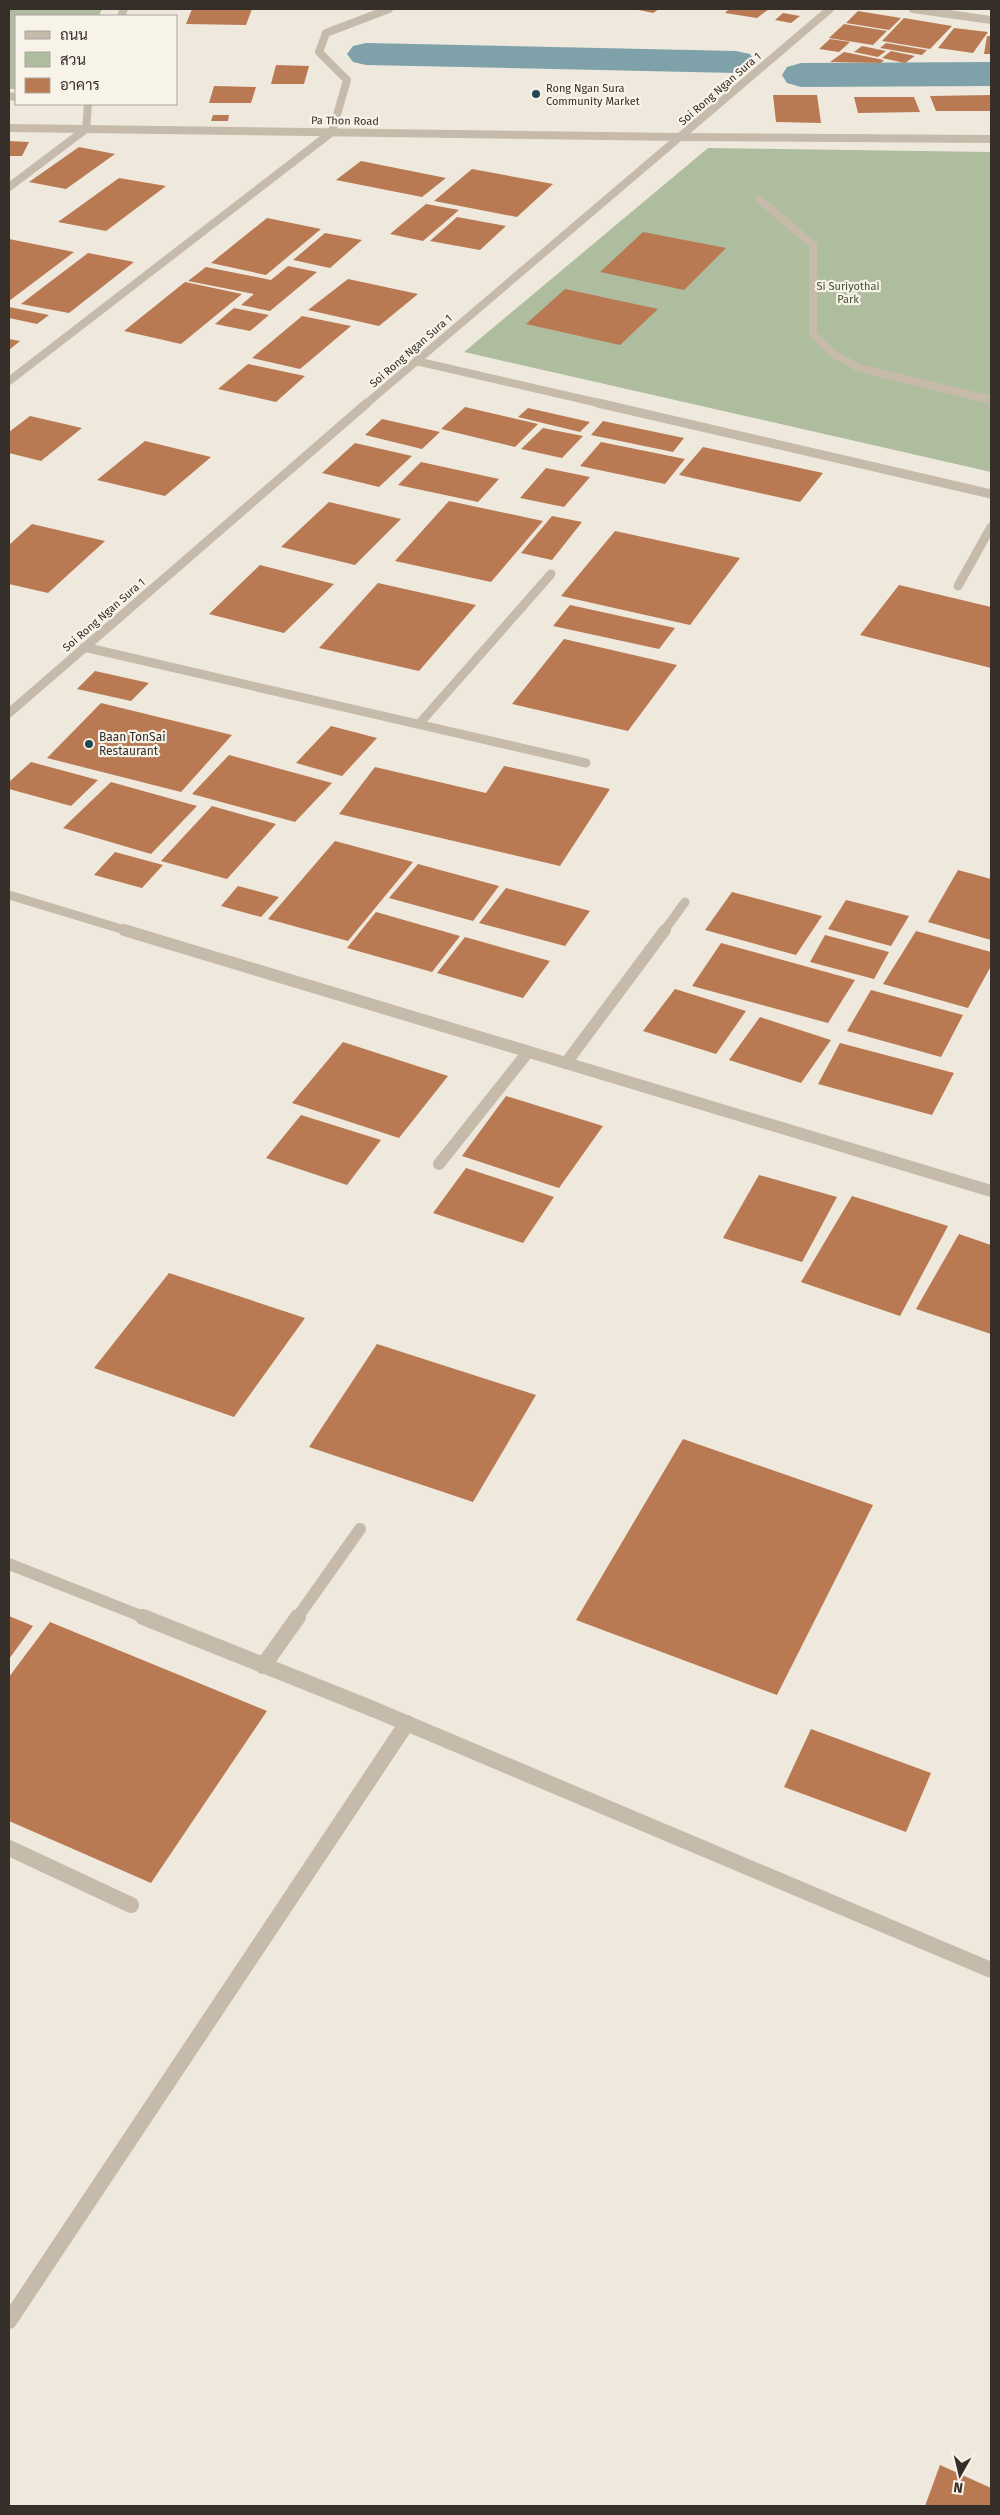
<svg xmlns="http://www.w3.org/2000/svg" width="1000" height="2515" viewBox="0 0 1000 2515" font-family="'Fira Sans',Sarabun,sans-serif">
	<rect width="100%" height="100%" fill="#efe9dd"/>
	<g fill="#afbd9f">
		<path d="M 9,9 L 102,9 L 99,16 L 16,16 L 16,89 L 9,89 Z"/>
		<path d="M 708,148 L 991,152 L 991,472 L 464,352 Z"/>
	</g>
	<g fill="none" stroke-linecap="round" stroke-linejoin="round">
		<g fill="#7fa2aa" fill-rule="evenodd">
			<path d="M 366,43 L 736,51 L 750,54 L 755,62 L 750,70 L 736,73 L 366,65 L 353,62 L 347,54 L 353,46 Z"/>
			<path d="M 991,62 L 991,86 L 801,87 L 787,83 L 782,75 L 787,67 L 801,63 Z"/>
		</g>
	</g>
	<g fill="#b97952">
		<path d="M 192,9 L 252,9 L 246,25 L 186,24 Z"/>
		<path d="M 634,9 L 659,9 L 653,13 Z"/>
		<path d="M 729,9 L 769,9 L 757,18 L 725,13 Z"/>
		<path d="M 858,11 L 901,18 L 889,30 L 846,23 Z"/>
		<path d="M 783,13 L 800,16 L 791,23 L 775,20 Z"/>
		<path d="M 904,18 L 952,26 L 930,49 L 882,41 Z"/>
		<path d="M 844,24 L 887,31 L 873,45 L 829,38 Z"/>
		<path d="M 954,28 L 988,32 L 973,53 L 938,48 Z"/>
		<path d="M 987,36 L 991,36 L 991,54 L 984,54 Z"/>
		<path d="M 830,39 L 850,42 L 839,52 L 819,49 Z"/>
		<path d="M 886,43 L 927,50 L 922,55 L 880,48 Z"/>
		<path d="M 862,46 L 886,51 L 878,57 L 854,52 Z"/>
		<path d="M 891,51 L 915,56 L 905,63 L 882,58 Z"/>
		<path d="M 844,52 L 884,60 L 881,63 L 830,62 Z"/>
		<path d="M 276,65 L 309,66 L 304,84 L 271,84 Z"/>
		<path d="M 214,86 L 256,87 L 251,103 L 209,103 Z"/>
		<path d="M 773,95 L 817,95 L 821,123 L 776,122 Z"/>
		<path d="M 991,95 L 991,111 L 936,111 L 930,96 Z"/>
		<path d="M 854,97 L 914,97 L 920,112 L 858,113 Z"/>
		<path d="M 213,115 L 229,115 L 228,121 L 211,121 Z"/>
		<path d="M 9,141 L 29,142 L 22,156 L 9,156 Z"/>
		<path d="M 79,147 L 115,154 L 66,189 L 29,182 Z"/>
		<path d="M 361,161 L 446,178 L 422,197 L 336,180 Z"/>
		<path d="M 472,169 L 553,184 L 517,217 L 434,201 Z"/>
		<path d="M 119,178 L 166,186 L 106,231 L 58,222 Z"/>
		<path d="M 426,204 L 459,210 L 423,241 L 390,234 Z"/>
		<path d="M 457,217 L 506,226 L 480,250 L 430,241 Z"/>
		<path d="M 267,218 L 321,229 L 266,275 L 211,263 Z"/>
		<path d="M 643,232 L 726,248 L 684,290 L 600,272 Z"/>
		<path d="M 325,233 L 362,240 L 330,268 L 293,260 Z"/>
		<path d="M 9,239 L 74,252 L 9,301 Z"/>
		<path d="M 88,253 L 134,262 L 69,313 L 21,304 Z"/>
		<path d="M 288,266 L 317,272 L 270,311 L 241,305 L 254,294 L 188,281 L 206,267 L 271,280 Z"/>
		<path d="M 348,279 L 418,294 L 379,326 L 308,310 Z"/>
		<path d="M 185,282 L 242,294 L 181,344 L 124,331 Z"/>
		<path d="M 565,289 L 658,309 L 620,345 L 526,324 Z"/>
		<path d="M 9,307 L 49,315 L 37,324 L 9,318 Z"/>
		<path d="M 234,308 L 269,315 L 250,331 L 215,324 Z"/>
		<path d="M 302,316 L 351,326 L 300,369 L 252,358 Z"/>
		<path d="M 9,339 L 20,341 L 9,350 Z"/>
		<path d="M 248,364 L 305,376 L 276,402 L 218,389 Z"/>
		<path d="M 465,407 L 538,424 L 515,447 L 441,429 Z"/>
		<path d="M 528,408 L 590,422 L 580,432 L 518,417 Z"/>
		<path d="M 30,416 L 82,428 L 41,461 L 9,453 L 9,432 Z"/>
		<path d="M 382,419 L 440,432 L 422,449 L 365,435 Z"/>
		<path d="M 603,421 L 684,438 L 673,452 L 591,435 Z"/>
		<path d="M 543,428 L 583,436 L 562,458 L 521,449 Z"/>
		<path d="M 145,441 L 211,457 L 165,496 L 97,480 Z"/>
		<path d="M 601,442 L 685,459 L 665,484 L 580,466 Z"/>
		<path d="M 355,443 L 412,456 L 379,487 L 322,473 Z"/>
		<path d="M 703,447 L 823,473 L 800,502 L 679,475 Z"/>
		<path d="M 421,462 L 499,479 L 478,502 L 398,485 Z"/>
		<path d="M 546,468 L 590,477 L 564,507 L 520,498 Z"/>
		<path d="M 449,501 L 543,521 L 491,582 L 395,561 Z"/>
		<path d="M 329,502 L 401,519 L 355,565 L 281,547 Z"/>
		<path d="M 552,516 L 582,522 L 552,560 L 521,553 Z"/>
		<path d="M 32,524 L 105,541 L 48,593 L 9,584 L 9,545 Z"/>
		<path d="M 615,531 L 740,558 L 690,625 L 561,596 Z"/>
		<path d="M 260,565 L 334,584 L 284,633 L 209,614 Z"/>
		<path d="M 378,583 L 476,605 L 419,671 L 319,648 Z"/>
		<path d="M 899,585 L 991,607 L 991,668 L 860,635 Z"/>
		<path d="M 570,605 L 675,628 L 659,649 L 553,626 Z"/>
		<path d="M 564,639 L 677,665 L 628,731 L 512,704 Z"/>
		<path d="M 95,671 L 149,683 L 131,701 L 77,689 Z"/>
		<path d="M 101,703 L 232,735 L 181,792 L 47,758 Z"/>
		<path d="M 331,726 L 377,738 L 342,776 L 296,763 Z"/>
		<path d="M 229,755 L 332,783 L 295,822 L 192,794 Z"/>
		<path d="M 31,762 L 98,780 L 71,806 L 9,789 L 9,782 Z"/>
		<path d="M 504,766 L 610,789 L 560,866 L 339,814 L 375,767 L 486,793 Z"/>
		<path d="M 111,782 L 197,806 L 151,854 L 63,828 Z"/>
		<path d="M 212,806 L 276,824 L 227,879 L 161,861 Z"/>
		<path d="M 335,841 L 413,862 L 348,941 L 268,919 Z"/>
		<path d="M 115,852 L 163,865 L 142,888 L 94,875 Z"/>
		<path d="M 418,864 L 499,886 L 473,921 L 389,898 Z"/>
		<path d="M 958,870 L 991,879 L 991,940 L 928,922 Z"/>
		<path d="M 238,886 L 279,897 L 261,917 L 221,906 Z"/>
		<path d="M 506,888 L 590,911 L 565,946 L 479,923 Z"/>
		<path d="M 732,892 L 822,916 L 796,955 L 705,930 Z"/>
		<path d="M 846,900 L 909,916 L 891,946 L 828,929 Z"/>
		<path d="M 376,912 L 460,936 L 432,972 L 347,948 Z"/>
		<path d="M 916,931 L 991,952 L 991,966 L 968,1008 L 883,984 Z"/>
		<path d="M 825,935 L 889,952 L 874,979 L 810,962 Z"/>
		<path d="M 465,937 L 550,961 L 523,998 L 437,973 Z"/>
		<path d="M 721,943 L 855,980 L 828,1023 L 692,986 Z"/>
		<path d="M 675,989 L 746,1011 L 716,1054 L 643,1031 Z"/>
		<path d="M 871,990 L 963,1015 L 941,1057 L 847,1031 Z"/>
		<path d="M 760,1017 L 831,1040 L 801,1083 L 729,1060 Z"/>
		<path d="M 343,1042 L 448,1076 L 399,1138 L 292,1103 Z"/>
		<path d="M 840,1043 L 954,1073 L 932,1115 L 818,1084 Z"/>
		<path d="M 506,1096 L 603,1126 L 559,1188 L 462,1156 Z"/>
		<path d="M 301,1115 L 381,1140 L 347,1185 L 266,1158 Z"/>
		<path d="M 466,1168 L 554,1197 L 523,1243 L 433,1213 Z"/>
		<path d="M 759,1175 L 837,1197 L 802,1262 L 723,1238 Z"/>
		<path d="M 852,1196 L 948,1226 L 900,1316 L 801,1282 Z"/>
		<path d="M 959,1234 L 991,1245 L 991,1334 L 916,1309 Z"/>
		<path d="M 169,1273 L 305,1318 L 234,1417 L 94,1368 Z"/>
		<path d="M 377,1344 L 536,1395 L 473,1502 L 309,1447 Z"/>
		<path d="M 683,1439 L 873,1505 L 777,1695 L 576,1620 Z"/>
		<path d="M 9,1616 L 33,1626 L 9,1659 Z"/>
		<path d="M 50,1622 L 267,1711 L 151,1883 L 9,1821 L 9,1677 Z"/>
		<path d="M 811,1729 L 931,1773 L 906,1832 L 784,1787 Z"/>
		<path d="M 940,2465 L 991,2488 L 991,2506 L 925,2506 Z"/>
	</g>
	<g fill="none" stroke-linecap="round" stroke-linejoin="round">
		<g stroke="#c6bbab" stroke-width="8">
			<path d="M 121,16 L 124,9"/>
			<path d="M 9,96 L 16,97"/>
			<path d="M 332,132 L 347,80 L 319,52 L 326,33 L 389,9"/>
			<path d="M 680,137 L 991,139"/>
			<path d="M 9,187 L 86,129 L 88,104"/>
			<path d="M 759,199 L 813,245 L 813,334 L 832,353 L 859,368 L 991,400"/>
		</g>
		<path stroke="#c6bbab" stroke-width="9" d="M 958,586 L 991,527"/>
		<g stroke="#c6bbab" stroke-width="12">
			<path d="M 439,1164 L 528,1052"/>
			<path d="M 297,1618 L 360,1529"/>
		</g>
		<g stroke="#c6bbab" stroke-width="16">
			<path d="M 263,1666 L 298,1617"/>
			<path d="M 373,1709 L 991,1970"/>
			<path d="M 9,2321 L 407,1723"/>
		</g>
		<g stroke="#c6bbab" stroke-width="8">
			<path d="M 913,9 L 991,20"/>
			<path d="M 9,128 L 680,137"/>
			<path d="M 416,361 L 603,404"/>
			<path d="M 9,381 L 332,132"/>
			<path d="M 366,404 L 830,9"/>
		</g>
		<g stroke="#c6bbab" stroke-width="9">
			<path d="M 598,403 L 991,494"/>
			<path d="M 84,647 L 586,763"/>
			<path d="M 9,713 L 367,403"/>
			<path d="M 419,724 L 551,574"/>
			<path d="M 9,895 L 128,931"/>
			<path d="M 664,931 L 685,902"/>
		</g>
		<g stroke="#c6bbab" stroke-width="12">
			<path d="M 124,930 L 991,1191"/>
			<path d="M 566,1063 L 665,930"/>
			<path d="M 9,1564 L 146,1618"/>
		</g>
		<g stroke="#c6bbab" stroke-width="16">
			<path d="M 143,1617 L 373,1709"/>
			<path d="M 9,1848 L 131,1905"/>
		</g>
	</g>
	<g fill="#234852" stroke="#f8f3e9" stroke-width="2">
		<circle cx="536" cy="94" r="5"/>
		<circle cx="89" cy="744" r="5"/>
	</g>
	<g text-anchor="middle" dominant-baseline="central" stroke-width="4.5" stroke-linejoin="round" paint-order="stroke">
		<g font-size="11" fill="#352e29" stroke="#f8f3e9" text-anchor="start">
			<text x="546" y="88">Rong Ngan Sura<tspan x="546" dy="13">Community Market</tspan></text>
		</g>
		<g font-size="11" fill="#352e29" stroke="#f8f3e9">
			<text transform="translate(720 89) rotate(-41)">Soi Rong Ngan Sura 1</text>
			<text transform="translate(345 121) rotate(1)">Pa Thon Road</text>
			<text transform="translate(411 351) rotate(-41)">Soi Rong Ngan Sura 1</text>
			<text transform="translate(104 615) rotate(-41)">Soi Rong Ngan Sura 1</text>
		</g>
		<g font-size="11" fill="#40502f" stroke="#f8f3e9">
			<text x="848" y="286">Si Suriyothai<tspan x="848" dy="13">Park</tspan></text>
		</g>
		<g font-size="12" fill="#352e29" stroke="#f8f3e9" text-anchor="start">
			<text x="99" y="737">Baan TonSai<tspan x="99" dy="14">Restaurant</tspan></text>
		</g>
	</g>
	<rect width="1000" height="2515" fill="none" stroke="#352e29" stroke-width="20"/>
	<rect x="15" y="15" width="162" height="90" fill="#f8f3e9" stroke="#aaa49c"/>
	<rect x="25" y="31" width="25" height="8" fill="#c6bbab" stroke="#aaa49c"/>
	<text x="60" y="40" font-size="15" fill="#352e29">ถนน</text>
	<rect x="25" y="52" width="25" height="15" fill="#afbd9f" stroke="#aaa49c"/>
	<text x="60" y="65" font-size="15" fill="#352e29">สวน</text>
	<rect x="25" y="78" width="25" height="15" fill="#b97952" stroke="#aaa49c"/>
	<text x="60" y="90" font-size="15" fill="#352e29">อาคาร</text>
	<g transform="translate(960 2475) rotate(188)" stroke="#f8f3e9" stroke-width="4" paint-order="stroke">
	<path d="M0-4L9 19L0 12L-9 19Z" fill="#352e29"/>
	<text y="-8" font-size="14" font-weight="bold" text-anchor="middle" fill="#352e29">N</text>
	</g>
</svg>
